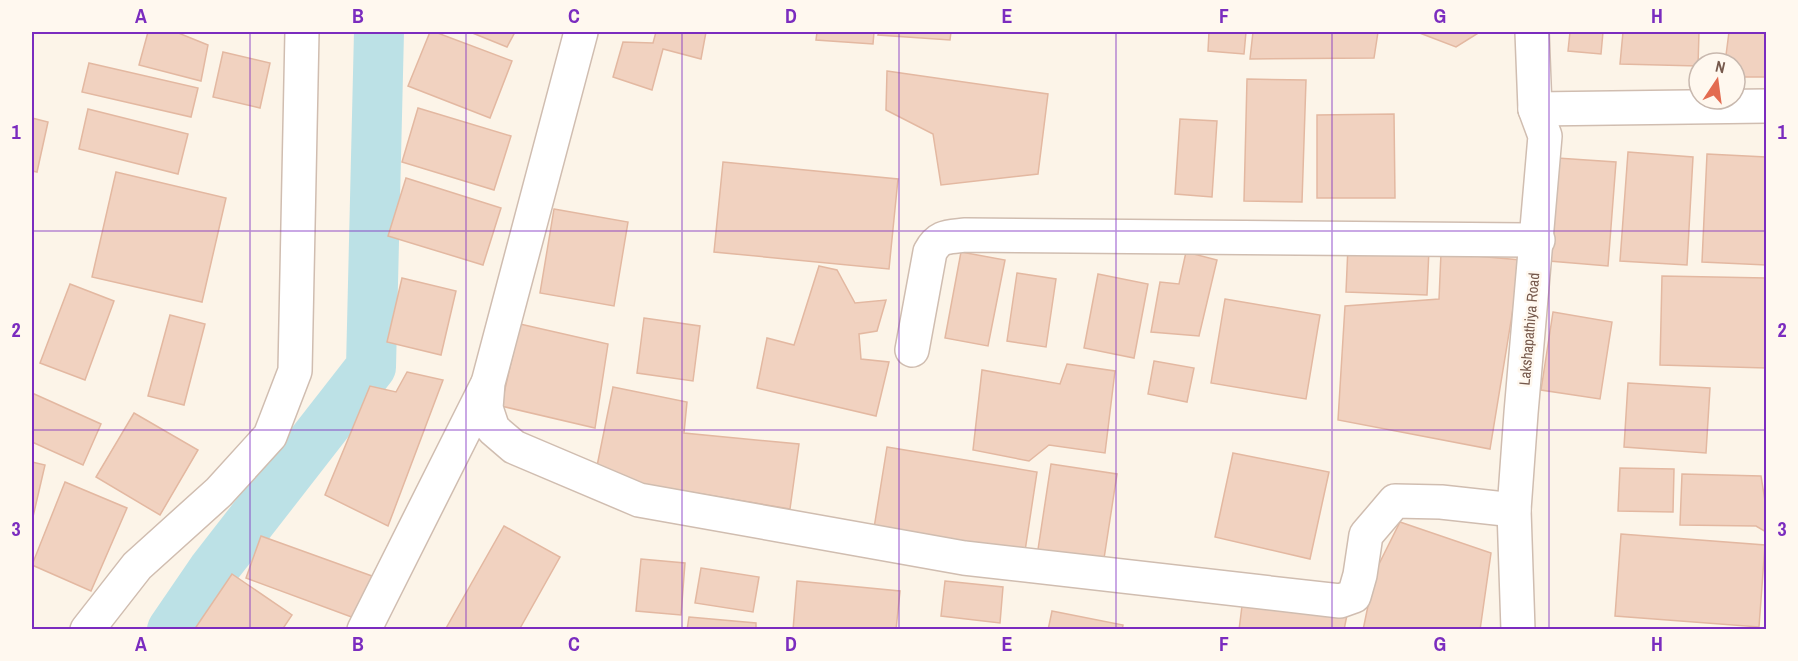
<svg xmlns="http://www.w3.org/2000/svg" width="1798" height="661" viewBox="0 0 1798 661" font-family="'Archivo Narrow',sans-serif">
	<rect width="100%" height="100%" fill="#fcf4e8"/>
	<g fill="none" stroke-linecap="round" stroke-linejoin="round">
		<path stroke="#bce1e6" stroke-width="50" d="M 172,630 L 213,570 L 371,367 L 379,32"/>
	</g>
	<g fill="#f1d2c0" stroke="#e3b8a1" stroke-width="1.5">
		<path d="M 148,32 L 176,32 L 208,45 L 201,81 L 139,65 Z"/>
		<path d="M 430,32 L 435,32 L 512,61 L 490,118 L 408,86 Z"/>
		<path d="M 470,32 L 515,32 L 507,47 Z"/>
		<path d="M 656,32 L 706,32 L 701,59 L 663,49 L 652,90 L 613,77 L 623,42 L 653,43 Z"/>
		<path d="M 817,32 L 874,32 L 873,44 L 816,40 Z"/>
		<path d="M 879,32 L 951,32 L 950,40 L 878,35 Z"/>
		<path d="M 1209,32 L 1246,32 L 1244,54 L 1208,51 Z"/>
		<path d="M 1253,32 L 1378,32 L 1374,58 L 1250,59 Z"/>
		<path d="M 1417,32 L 1480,32 L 1456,47 Z"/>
		<path d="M 1570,32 L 1603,32 L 1601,54 L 1568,51 Z"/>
		<path d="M 1623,32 L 1699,32 L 1698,66 L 1620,64 Z"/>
		<path d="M 1729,32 L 1766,32 L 1766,77 L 1735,77 L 1735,63 L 1725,63 Z"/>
		<path d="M 223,52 L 270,63 L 260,108 L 213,97 Z"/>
		<path d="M 89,63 L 198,88 L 191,117 L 82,92 Z"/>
		<path d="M 887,71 L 1048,94 L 1038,174 L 941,185 L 933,134 L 886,110 Z"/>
		<path d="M 1247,79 L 1306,80 L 1302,202 L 1244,201 Z"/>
		<path d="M 418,108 L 511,136 L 494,190 L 402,162 Z"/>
		<path d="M 88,109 L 188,134 L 178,174 L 79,149 Z"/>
		<path d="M 1394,114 L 1395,198 L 1317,198 L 1317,115 Z"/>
		<path d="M 32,118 L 48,122 L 37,172 L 32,171 Z"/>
		<path d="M 1180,119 L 1217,121 L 1212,197 L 1175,194 Z"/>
		<path d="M 1628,152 L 1693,157 L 1687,265 L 1620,261 Z"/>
		<path d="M 1707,154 L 1766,157 L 1766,265 L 1702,262 Z"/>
		<path d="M 1557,158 L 1616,162 L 1608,266 L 1549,261 Z"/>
		<path d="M 723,162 L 898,179 L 889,269 L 714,252 Z"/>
		<path d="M 116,172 L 226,198 L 202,302 L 92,277 Z"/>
		<path d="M 406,178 L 501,208 L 483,265 L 388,236 Z"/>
		<path d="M 554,209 L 628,222 L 614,306 L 540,293 Z"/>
		<path d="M 1348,246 L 1429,249 L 1427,295 L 1346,292 Z"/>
		<path d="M 961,252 L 1005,260 L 988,346 L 945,338 Z"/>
		<path d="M 1186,252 L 1217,260 L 1199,336 L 1151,332 L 1160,282 L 1179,284 Z"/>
		<path d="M 1441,253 L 1521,260 L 1490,449 L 1338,420 L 1345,306 L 1439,299 Z"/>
		<path d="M 819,266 L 837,270 L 855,303 L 886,300 L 877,331 L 859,334 L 861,359 L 889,362 L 876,416 L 757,388 L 767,338 L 794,345 Z"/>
		<path d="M 1017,273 L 1056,279 L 1046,347 L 1007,341 Z"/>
		<path d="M 1098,274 L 1148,284 L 1134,358 L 1084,348 Z"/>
		<path d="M 1662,276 L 1766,278 L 1766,368 L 1660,365 Z"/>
		<path d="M 402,278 L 456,291 L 441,355 L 387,342 Z"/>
		<path d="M 70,284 L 114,301 L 85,380 L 40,363 Z"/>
		<path d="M 1225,299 L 1320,315 L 1306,399 L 1211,383 Z"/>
		<path d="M 1553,312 L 1612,322 L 1600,399 L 1541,390 Z"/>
		<path d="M 170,315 L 205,324 L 184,405 L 148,396 Z"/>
		<path d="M 644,318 L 700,326 L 693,381 L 637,373 Z"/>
		<path d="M 520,324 L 608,344 L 595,428 L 501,406 Z"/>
		<path d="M 1154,361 L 1194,368 L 1187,402 L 1148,394 Z"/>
		<path d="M 1067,364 L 1115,371 L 1105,453 L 1049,445 L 1029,461 L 973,450 L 982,370 L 1060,384 Z"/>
		<path d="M 407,372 L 443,380 L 388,526 L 325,495 L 370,386 L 396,392 Z"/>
		<path d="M 1628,383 L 1710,388 L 1706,453 L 1624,447 Z"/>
		<path d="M 613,387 L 687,402 L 684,433 L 799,444 L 790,509 L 595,476 Z"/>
		<path d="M 32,393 L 101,424 L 83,465 L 32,442 Z"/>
		<path d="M 134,413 L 198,450 L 160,515 L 96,477 Z"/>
		<path d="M 887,447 L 1037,472 L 1025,551 L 874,528 Z"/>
		<path d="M 1233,453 L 1329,472 L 1310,559 L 1215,537 Z"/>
		<path d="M 32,462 L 45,465 L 32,521 Z"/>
		<path d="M 1051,464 L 1117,474 L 1103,565 L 1037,556 Z"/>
		<path d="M 1620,468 L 1674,469 L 1673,512 L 1618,511 Z"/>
		<path d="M 1682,474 L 1761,476 L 1766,507 L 1766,532 L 1756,526 L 1680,525 Z"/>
		<path d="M 65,482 L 127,508 L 91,591 L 32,565 Z"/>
		<path d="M 1400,522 L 1491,553 L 1480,630 L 1363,630 L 1375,572 Z"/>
		<path d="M 504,526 L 560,557 L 519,630 L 445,630 Z"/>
		<path d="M 1621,534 L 1765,545 L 1759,627 L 1615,616 Z"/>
		<path d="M 261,536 L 372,576 L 357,619 L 246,578 Z"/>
		<path d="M 641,559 L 685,563 L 681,615 L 636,611 Z"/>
		<path d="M 701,568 L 759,577 L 753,612 L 695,603 Z"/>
		<path d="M 232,574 L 292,615 L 282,630 L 194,630 Z"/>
		<path d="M 797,581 L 900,591 L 896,630 L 793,630 Z"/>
		<path d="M 945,581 L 1003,587 L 1000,623 L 941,616 Z"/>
		<path d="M 1242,606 L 1347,615 L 1344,630 L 1239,630 Z"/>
		<path d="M 1052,611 L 1123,625 L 1122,630 L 1048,630 Z"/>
		<path d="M 689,617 L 756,623 L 756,630 L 687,630 Z"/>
	</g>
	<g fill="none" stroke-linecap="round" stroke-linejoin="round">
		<defs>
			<g id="minor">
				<path d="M 581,32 L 488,383 L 486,408 L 493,429 L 514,447 L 639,500 L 964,558 L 1340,601 L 1354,596 L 1360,575 L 1366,535 L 1395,501 L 1441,502 L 1514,510"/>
				<path d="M 1535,109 L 1766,106"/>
				<path d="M 912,350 L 930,252 C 939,235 949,237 966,235 L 1538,240"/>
				<path d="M 87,630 L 137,566 L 219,492 L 270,436 L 295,371 L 302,32"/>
				<path d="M 364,630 L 487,385"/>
				<path d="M 1518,630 L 1514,510 L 1521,413 L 1545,136 L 1535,109 L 1532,32"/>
			</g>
		</defs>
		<use href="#minor" stroke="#d0bdb0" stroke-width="36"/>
		<use href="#minor" stroke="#fff" stroke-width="33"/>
	</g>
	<path fill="none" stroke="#7b2cbf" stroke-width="1.5" stroke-opacity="0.55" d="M 250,32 L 250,630M 466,32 L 466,630M 682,32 L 682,630M 899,32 L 899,630M 1116,32 L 1116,630M 1332,32 L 1332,630M 1549,32 L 1549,630M 32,231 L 1766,231M 32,430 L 1766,430"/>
	<g text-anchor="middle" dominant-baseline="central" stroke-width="5" stroke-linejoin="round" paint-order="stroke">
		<g font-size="15" fill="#76594c" stroke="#fff8ef">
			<text transform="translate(1529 329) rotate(-85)">Lakshapathiya Road</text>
		</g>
	</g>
	<rect width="1798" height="661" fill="none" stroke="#fff8ef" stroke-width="66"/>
	<g transform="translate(1717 81) rotate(13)"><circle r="28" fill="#fff8ef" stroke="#c8b8ae" stroke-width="1.5"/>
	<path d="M0-4.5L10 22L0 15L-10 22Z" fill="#e36b50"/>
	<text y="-9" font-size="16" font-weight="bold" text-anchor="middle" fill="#76594c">N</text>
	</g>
	<rect x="33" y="33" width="1732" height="595" fill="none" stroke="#7b2cbf" stroke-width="2"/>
	<g font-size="20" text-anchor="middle" font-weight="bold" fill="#7b2cbf">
		<text x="141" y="23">A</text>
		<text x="358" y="23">B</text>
		<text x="574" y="23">C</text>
		<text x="791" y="23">D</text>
		<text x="1007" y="23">E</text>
		<text x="1224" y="23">F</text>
		<text x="1440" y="23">G</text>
		<text x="1657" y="23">H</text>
		<text x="16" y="139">1</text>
		<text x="1782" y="139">1</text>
		<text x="16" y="337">2</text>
		<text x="1782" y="337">2</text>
		<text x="16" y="536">3</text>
		<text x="1782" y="536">3</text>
		<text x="141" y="651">A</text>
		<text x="358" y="651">B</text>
		<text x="574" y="651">C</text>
		<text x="791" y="651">D</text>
		<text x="1007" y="651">E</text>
		<text x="1224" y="651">F</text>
		<text x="1440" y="651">G</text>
		<text x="1657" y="651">H</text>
	</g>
</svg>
